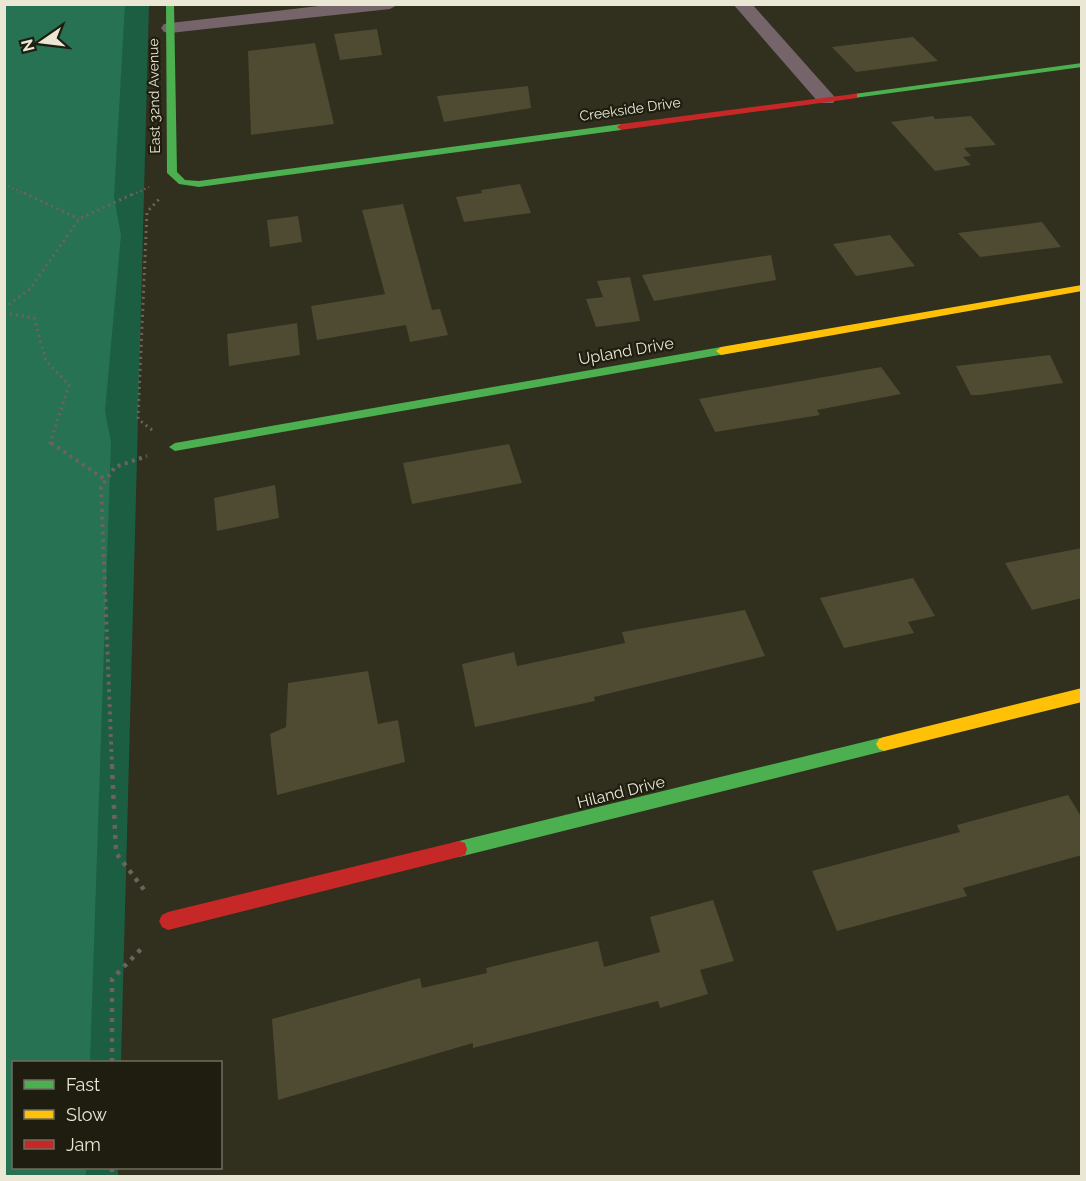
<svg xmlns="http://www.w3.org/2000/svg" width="1086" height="1181" viewBox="0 0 1086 1181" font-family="Raleway,sans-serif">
	<rect width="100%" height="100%" fill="#312f1d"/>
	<path fill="#1b5e42" d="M 5,5 L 149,5 L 121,1062 L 14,1062 L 14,1168 L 118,1168 L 118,1176 L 5,1176 Z"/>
	<path fill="#267252" d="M 5,4 L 125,5 L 114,197 L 121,235 L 105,411 L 111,442 L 90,1062 L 14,1062 L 14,1168 L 86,1168 L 86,1176 L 5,1176 Z"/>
	<g fill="#4e4b32">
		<path d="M 377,29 L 382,55 L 340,60 L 334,34 Z"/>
		<path d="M 913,37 L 938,61 L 856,72 L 832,47 Z"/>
		<path d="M 315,43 L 334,124 L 251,135 L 248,51 Z"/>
		<path d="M 528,86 L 531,108 L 444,122 L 437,96 Z"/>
		<path d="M 933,116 L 935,119 L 971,116 L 996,145 L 964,148 L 971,156 L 963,157 L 971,165 L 935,171 L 891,122 Z"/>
		<path d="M 520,184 L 531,213 L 464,222 L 456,197 L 482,193 L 481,190 Z"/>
		<path d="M 403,204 L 432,310 L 440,309 L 448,335 L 410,342 L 406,325 L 317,340 L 311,306 L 385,294 L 362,210 Z"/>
		<path d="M 298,216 L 302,242 L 270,247 L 267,220 Z"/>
		<path d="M 1042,222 L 1061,247 L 980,257 L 958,233 Z"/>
		<path d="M 890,235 L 915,266 L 856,276 L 833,244 Z"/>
		<path d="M 771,255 L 776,280 L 654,301 L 642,275 Z"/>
		<path d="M 630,277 L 640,321 L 596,327 L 586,299 L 603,297 L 597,281 Z"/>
		<path d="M 297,323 L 300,355 L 229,366 L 227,334 Z"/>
		<path d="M 1050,355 L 1063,383 L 980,395 L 971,395 L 956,366 Z"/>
		<path d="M 881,367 L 901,394 L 817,410 L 820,415 L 715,432 L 699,399 Z"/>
		<path d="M 509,444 L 522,483 L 412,504 L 403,463 Z"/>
		<path d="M 275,485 L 279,518 L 217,531 L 214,498 Z"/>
		<path d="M 1082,548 L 1082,598 L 1032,610 L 1005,563 Z"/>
		<path d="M 913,578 L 935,616 L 908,622 L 914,633 L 844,648 L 820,598 Z"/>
		<path d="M 745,610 L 765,656 L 594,697 L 595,701 L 475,727 L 462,664 L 514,652 L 517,666 L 625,643 L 622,632 Z"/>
		<path d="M 368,671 L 378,724 L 398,720 L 405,762 L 277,795 L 270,734 L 286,727 L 288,683 Z"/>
		<path d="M 1068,795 L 1082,818 L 1082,855 L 963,888 L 967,896 L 837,931 L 812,871 L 960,832 L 957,825 Z"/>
		<path d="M 713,900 L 734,961 L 700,970 L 708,994 L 660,1008 L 658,1001 L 473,1048 L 473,1043 L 278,1100 L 272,1019 L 420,978 L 422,988 L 487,973 L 486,968 L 598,941 L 604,967 L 660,952 L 650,917 Z"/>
	</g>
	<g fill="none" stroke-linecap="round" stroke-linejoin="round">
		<g stroke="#6c635f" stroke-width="2" stroke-dasharray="1.5 3" stroke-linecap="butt">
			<path d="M 4,184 L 27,195"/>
			<path d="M 132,195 L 149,187"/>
		</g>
		<g stroke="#6c635f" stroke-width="3" stroke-dasharray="2 4" stroke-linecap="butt">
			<path d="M 24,193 L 79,219"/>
			<path d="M 4,308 L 30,289 L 79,219 L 135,193"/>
			<path d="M 4,313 L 34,318 L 46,361 L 69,385 L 50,443 L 53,445"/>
			<path d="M 152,430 L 138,419 L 147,212 L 160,198"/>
		</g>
		<g stroke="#6c635f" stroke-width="4" stroke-dasharray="3 4.5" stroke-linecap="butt">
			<path d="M 51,443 L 106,480"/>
			<path d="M 112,767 L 101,487 L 115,467 L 147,456"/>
		</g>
		<g stroke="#6c635f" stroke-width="4.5" stroke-dasharray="4 6" stroke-linecap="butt">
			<path d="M 112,765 L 116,853 L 145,891"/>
			<path d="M 112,1062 L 112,979 L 143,947"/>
			<path d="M 112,1168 L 112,1176"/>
		</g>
		<g fill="#756469" fill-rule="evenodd">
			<path d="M 336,4 L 399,4 L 390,9 L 170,33 L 164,32 L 161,28 L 164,24 L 170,23 Z"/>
			<path d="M 733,4 L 752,4 L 833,95 L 836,99 L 833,103 L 819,103 Z"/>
		</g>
		<g fill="#4caf50" fill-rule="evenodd">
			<path d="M 166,4 L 174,4 L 177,172 L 185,180 L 199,181 L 621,124 L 625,127 L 621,130 L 199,187 L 179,184 L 167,173 Z"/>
			<path d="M 1082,63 L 1082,67 L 854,98 L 850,96 L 854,94 Z"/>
			<path d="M 721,347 L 726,351 L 725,354 L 175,451 L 169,447 L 175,443 Z"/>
			<path d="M 884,737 L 889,739 L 892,744 L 889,749 L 884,751 L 459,857 L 453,855 L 451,849 L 453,843 L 459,841 Z"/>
		</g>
		<g fill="#ffc107" fill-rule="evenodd">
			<path d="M 1082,285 L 1082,291 L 721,355 L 716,351 L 721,347 Z"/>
			<path d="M 1082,688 L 1082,702 L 884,751 L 879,749 L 876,744 L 879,739 L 884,737 Z"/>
		</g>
		<g fill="#c62828" fill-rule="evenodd">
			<path d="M 854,94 L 857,94 L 857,98 L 621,130 L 617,127 L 621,124 Z"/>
			<path d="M 459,841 L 465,843 L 467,849 L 465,855 L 459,857 L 168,930 L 162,927 L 159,921 L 162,915 L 168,912 Z"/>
		</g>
	</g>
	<g text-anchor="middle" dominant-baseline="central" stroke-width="4.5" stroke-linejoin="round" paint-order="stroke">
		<g font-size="14" fill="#eae8d5" stroke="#1e1d0f">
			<text transform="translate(154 96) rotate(-91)">East 32nd Avenue</text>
			<text transform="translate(630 109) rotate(-8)">Creekside Drive</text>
		</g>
		<g font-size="16" fill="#eae8d5" stroke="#1e1d0f">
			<text transform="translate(626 351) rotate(-10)">Upland Drive</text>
			<text transform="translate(621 792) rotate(-14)">Hiland Drive</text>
		</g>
	</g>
	<rect width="1086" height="1181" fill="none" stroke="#eae8d5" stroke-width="12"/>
	<rect x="12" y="1061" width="210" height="108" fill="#1e1d0f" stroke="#706e5e" stroke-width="1.5"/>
	<rect x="24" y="1080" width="30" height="9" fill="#4caf50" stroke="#706e5e" stroke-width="1.5"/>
	<text x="66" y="1091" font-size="18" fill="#eae8d5">Fast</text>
	<rect x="24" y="1110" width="30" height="9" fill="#ffc107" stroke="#706e5e" stroke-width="1.5"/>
	<text x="66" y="1121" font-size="18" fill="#eae8d5">Slow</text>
	<rect x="24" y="1140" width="30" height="9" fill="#c62828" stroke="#706e5e" stroke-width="1.5"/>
	<text x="66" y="1151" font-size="18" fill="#eae8d5">Jam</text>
	<g transform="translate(42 42) rotate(256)" stroke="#1e1d0f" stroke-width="4.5" paint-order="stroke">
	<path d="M0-4.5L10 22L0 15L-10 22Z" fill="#eae8d5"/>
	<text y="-9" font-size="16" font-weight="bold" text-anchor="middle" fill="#eae8d5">N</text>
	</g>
</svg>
